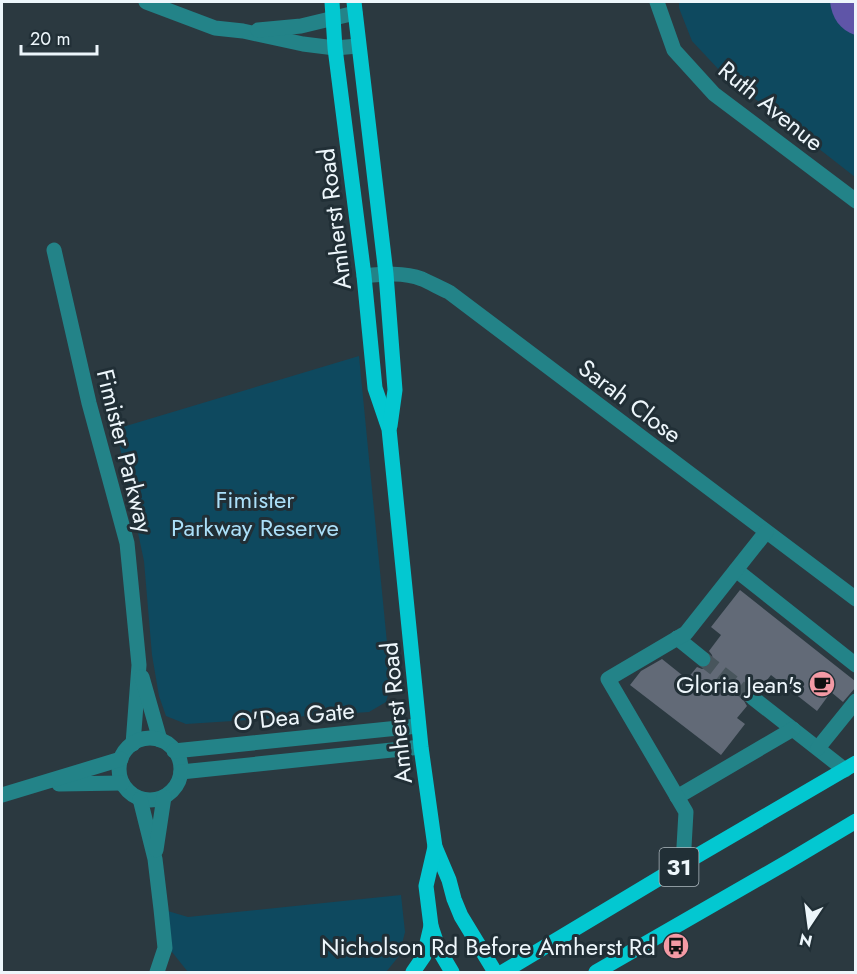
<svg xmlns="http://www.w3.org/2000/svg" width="857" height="974" viewBox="0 0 857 974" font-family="Jost,sans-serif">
	<rect width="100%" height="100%" fill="#2b3940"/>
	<g fill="#0e495f">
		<path d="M 679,2 L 855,2 L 855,177 L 722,73 L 692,41 L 679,8 Z"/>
		<path d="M 359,356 L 391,684 L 386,702 L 369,712 L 186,724 L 166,716 L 159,696 L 152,655 L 144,561 L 116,429 Z"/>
		<path d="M 401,895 L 405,932 L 399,956 L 386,972 L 188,972 L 164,942 L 161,909 L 188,917 Z"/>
	</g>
	<path fill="#5f55a8" d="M 830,2 L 855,2 L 855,35 C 840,30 832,18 830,2 Z"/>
	<path fill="#626a77" d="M 740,590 L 855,681 L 855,688 L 843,702 L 831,692 L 817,711 L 771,675 L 759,690 L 755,688 L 750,689 L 745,692 L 744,701 L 747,706 L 737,718 L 745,724 L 721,755 L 630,685 L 641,671 L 662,659 L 687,679 L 697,667 L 702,669 L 710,666 L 713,660 L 712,655 L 709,651 L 721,635 L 711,627 Z"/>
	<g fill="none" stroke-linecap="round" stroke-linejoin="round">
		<path stroke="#48555c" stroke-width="15" stroke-dasharray="15 8" stroke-linecap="butt" d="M 703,659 L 753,698"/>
		<g stroke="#238388" stroke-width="15">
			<path d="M 146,2 L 215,28 L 243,31 L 303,44 L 335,48 L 358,46"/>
			<path d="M 657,2 L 674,50 L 714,94 L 856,201"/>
			<path d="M 258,30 L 301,26 L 355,13"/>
			<path d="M 54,250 L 89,403 L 127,543 L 139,665 L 133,744"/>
			<path d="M 364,276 C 383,274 404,272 422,279 C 431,283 440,288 449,292 L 856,599"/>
			<path d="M 736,570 L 856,665"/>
			<path d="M 677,638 L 703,659"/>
			<path d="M 142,677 L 160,740"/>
			<path d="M 753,698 L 845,770"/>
			<circle cx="150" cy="769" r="31"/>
			<path d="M 818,748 L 856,701"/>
			<path d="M 174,751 L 418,726"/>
			<path d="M 181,772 L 421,747"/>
			<path d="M 59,784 L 122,783"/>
			<path d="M 2,795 L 121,759"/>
			<path d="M 677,797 L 793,729"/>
			<path d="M 140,799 L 155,859 L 161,909 L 165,948 L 157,972"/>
			<path d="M 156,850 L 164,797"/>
			<path d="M 683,864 L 686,812 L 608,679 L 686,633 L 766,532"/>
		</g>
		<g stroke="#03c8d1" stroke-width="15">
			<path d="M 332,2 L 335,48 L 364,276 L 375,388 L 389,429 L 421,747 L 435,847 L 449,880 L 454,899 L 461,916 L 495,972"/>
			<path d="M 354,2 L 386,274 L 395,390 L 390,426"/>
			<path d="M 435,847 L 426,886 L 431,926 L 439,950 L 452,972"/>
			<path d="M 413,972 L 424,956 L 431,926"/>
			<path d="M 503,972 L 683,864 L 856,763"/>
			<path d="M 596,972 L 789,861 L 856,821"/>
		</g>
	</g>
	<defs>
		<symbol id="cafe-disc" viewBox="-11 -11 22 22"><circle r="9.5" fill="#f49aa5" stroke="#212f36"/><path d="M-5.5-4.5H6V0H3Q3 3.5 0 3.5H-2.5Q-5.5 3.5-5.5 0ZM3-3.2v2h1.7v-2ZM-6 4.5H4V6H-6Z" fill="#111"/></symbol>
		<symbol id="bus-disc" viewBox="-11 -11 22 22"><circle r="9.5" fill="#f49aa5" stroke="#212f36"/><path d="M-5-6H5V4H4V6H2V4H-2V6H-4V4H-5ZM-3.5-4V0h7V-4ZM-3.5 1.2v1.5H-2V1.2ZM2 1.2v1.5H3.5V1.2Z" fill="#111"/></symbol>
	</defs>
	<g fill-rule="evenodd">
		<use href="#cafe-disc" x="807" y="669" width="30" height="30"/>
		<use href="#bus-disc" x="661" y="931" width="30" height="30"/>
	</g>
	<g text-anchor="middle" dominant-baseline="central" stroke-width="6" stroke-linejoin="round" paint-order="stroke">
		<rect fill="#212f36" stroke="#b0bac0" stroke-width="1.5" x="659.5" y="848" width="39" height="38" rx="4.5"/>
		<g font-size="22" font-weight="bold" fill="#edf6fb">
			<text x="679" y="867">31</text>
		</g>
		<g font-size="24" fill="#edf6fb" stroke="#212f36">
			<text transform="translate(771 106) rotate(39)">Ruth Avenue</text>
			<text transform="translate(334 219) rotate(-97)">Amherst Road</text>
			<text transform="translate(630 401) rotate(37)">Sarah Close</text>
			<text transform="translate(125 451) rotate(76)">Fimister Parkway</text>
			<text transform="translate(396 713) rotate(-96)">Amherst Road</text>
			<text transform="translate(294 716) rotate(-6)">O'Dea Gate</text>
		</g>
		<g font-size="24" fill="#abdff8" stroke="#212f36">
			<text x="255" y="499">Fimister<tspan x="255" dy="28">Parkway Reserve</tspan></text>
		</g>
		<g font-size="24" fill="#edf6fb" stroke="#212f36" text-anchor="end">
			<text x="802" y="684">Gloria Jean's</text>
			<text x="656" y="946">Nicholson Rd Before Amherst Rd</text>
		</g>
	</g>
	<rect width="857" height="974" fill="none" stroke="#edf6fb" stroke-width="6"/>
	<g transform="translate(809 926) rotate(193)" stroke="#212f36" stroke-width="4.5" paint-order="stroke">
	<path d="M0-4.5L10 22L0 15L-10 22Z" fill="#edf6fb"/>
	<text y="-9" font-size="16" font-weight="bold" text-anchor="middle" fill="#edf6fb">N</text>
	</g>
	<path d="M21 45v9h76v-9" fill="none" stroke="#edf6fb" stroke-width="3"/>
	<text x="30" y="45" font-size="18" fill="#edf6fb" stroke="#212f36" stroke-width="4.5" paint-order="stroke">20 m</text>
</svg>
